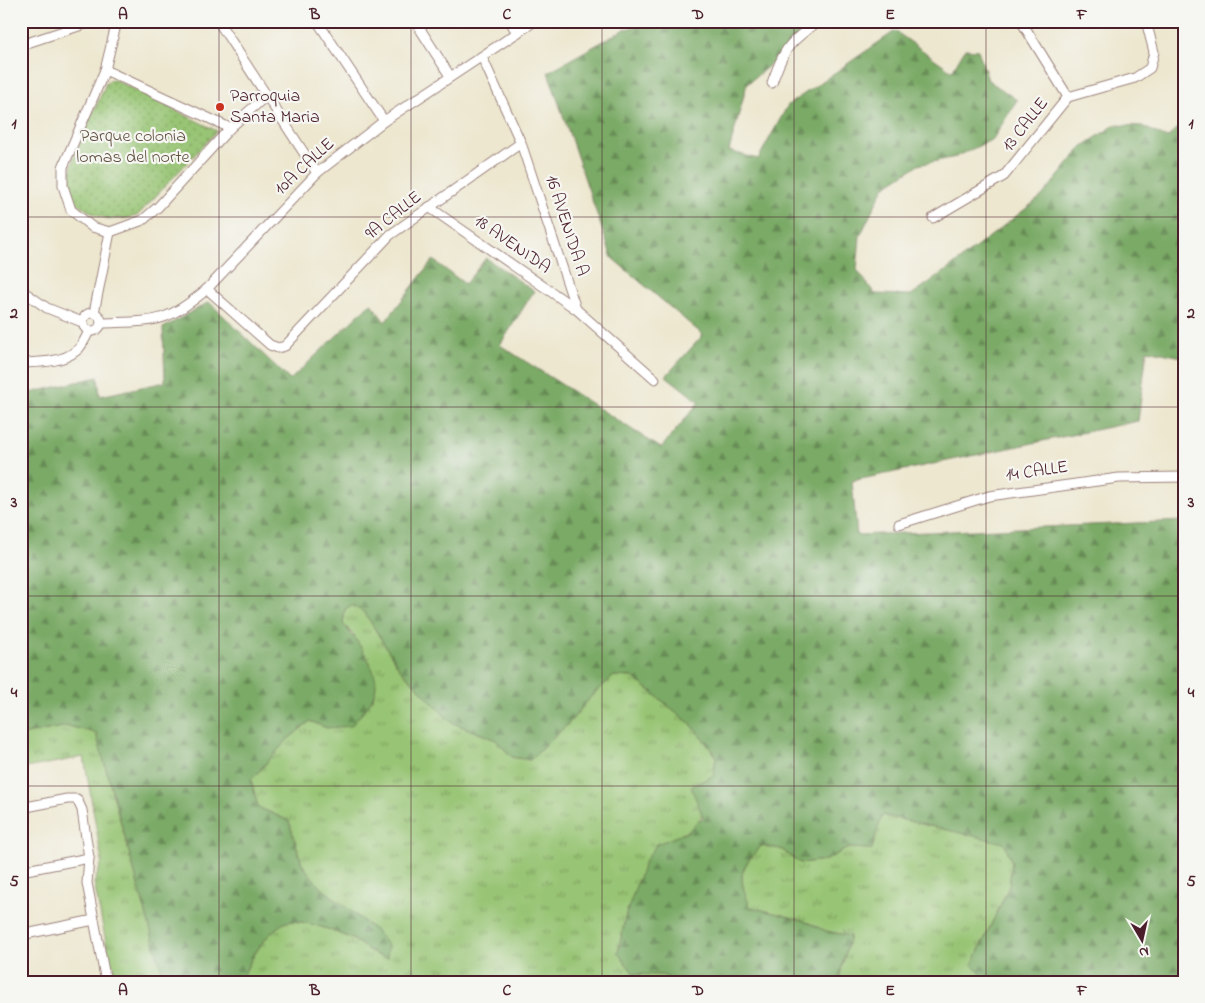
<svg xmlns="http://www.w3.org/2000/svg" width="1205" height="1003" viewBox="0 0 1205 1003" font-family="'Indie Flower',sans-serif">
	<defs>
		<pattern id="grass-tufts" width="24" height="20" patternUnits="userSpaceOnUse" patternTransform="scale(1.25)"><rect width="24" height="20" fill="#98c574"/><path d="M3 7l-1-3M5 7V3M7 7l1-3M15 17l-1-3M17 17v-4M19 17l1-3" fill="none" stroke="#7e9f5f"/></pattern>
		<pattern id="forest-firs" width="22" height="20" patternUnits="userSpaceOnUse" patternTransform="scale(1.25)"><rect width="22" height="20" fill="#7aaa66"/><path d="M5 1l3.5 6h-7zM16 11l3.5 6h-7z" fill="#668a54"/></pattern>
		<pattern id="park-dots" width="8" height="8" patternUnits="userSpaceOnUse" patternTransform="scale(1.25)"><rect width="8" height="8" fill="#98c574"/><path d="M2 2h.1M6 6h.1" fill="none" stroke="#7e9f5f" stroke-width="1.8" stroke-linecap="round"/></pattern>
	</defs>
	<rect width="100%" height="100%" fill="#f6f6f2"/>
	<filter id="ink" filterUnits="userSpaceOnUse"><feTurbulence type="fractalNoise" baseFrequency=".02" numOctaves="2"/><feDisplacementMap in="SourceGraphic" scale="10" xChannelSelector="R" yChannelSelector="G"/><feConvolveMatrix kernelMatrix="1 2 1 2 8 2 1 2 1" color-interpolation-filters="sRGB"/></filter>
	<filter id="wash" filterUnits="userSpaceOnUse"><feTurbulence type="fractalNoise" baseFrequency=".0096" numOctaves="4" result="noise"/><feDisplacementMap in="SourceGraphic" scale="20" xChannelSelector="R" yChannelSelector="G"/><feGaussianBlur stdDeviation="1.12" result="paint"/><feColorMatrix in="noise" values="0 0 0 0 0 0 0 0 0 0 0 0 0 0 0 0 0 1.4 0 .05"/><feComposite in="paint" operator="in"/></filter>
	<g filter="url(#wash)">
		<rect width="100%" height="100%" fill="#ede7cf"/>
		<g fill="url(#grass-tufts)" stroke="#717250">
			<path d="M 352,605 L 365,613 L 399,668 L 451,722 L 496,740 L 512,757 L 530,760 L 570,722 L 594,693 L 614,676 L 633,677 L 692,725 L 716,756 C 713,781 710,818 686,832 C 677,837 667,840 657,844 L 626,914 L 618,953 L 634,974 L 663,975 L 675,982 L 241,982 C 248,963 265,933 284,923 C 297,916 341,933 354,940 C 364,946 376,958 387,958 L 376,931 L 319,886 L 302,864 L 289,821 L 258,807 L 251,780 L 287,740 L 310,721 L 327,728 L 355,636 L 343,624 L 345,609 Z"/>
			<path d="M 68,726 L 96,733 L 165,982 L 149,982 L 147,977 L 114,982 L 94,883 L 102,862 L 84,757 L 21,769 L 21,735 Z"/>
			<path d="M 881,815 L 1004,842 L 1012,862 L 1009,887 L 972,965 L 986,979 L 995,982 L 838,982 L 850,936 L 826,931 L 802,920 L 750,907 C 738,875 738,871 761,846 L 781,849 L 800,863 L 826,860 L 848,848 L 872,849 Z"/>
		</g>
		<path fill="url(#forest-firs)" stroke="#626448" d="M 657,21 L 823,21 L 747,84 L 729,151 L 758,159 L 788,105 L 895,31 L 952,71 L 965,49 L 978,50 L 988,80 L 1017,100 L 993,139 L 956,157 L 918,165 L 884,187 L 860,236 L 857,270 L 875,294 L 911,295 L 947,270 L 1042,196 L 1083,146 L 1115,125 L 1142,126 L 1167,138 L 1184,123 L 1182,357 L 1147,350 L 1138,421 L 852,481 L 857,535 L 1184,521 L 1184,982 L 995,982 L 986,979 L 972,965 L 1009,887 L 1012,862 L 1004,843 L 882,815 L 872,849 L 848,848 L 826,860 L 800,863 L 781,849 L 761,846 C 738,871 738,875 750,907 L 802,920 L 826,931 L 850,936 L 838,982 L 675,982 L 663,975 L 634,974 L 618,953 L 626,914 L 645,861 L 657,844 L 687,832 L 703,817 L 691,787 L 714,775 L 716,755 L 692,725 L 633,677 L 614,676 L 594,693 L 570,722 L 530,760 L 512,757 L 496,740 L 451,722 L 399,668 L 365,613 L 352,605 L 345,609 L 343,624 C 355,637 377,667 376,686 C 375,701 360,715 351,726 L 327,728 L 310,721 L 287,740 L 251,780 L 258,807 L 289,821 L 302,864 L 319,886 L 376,931 L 388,946 L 387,958 C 376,957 364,946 354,940 C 341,933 297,916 284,923 C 264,934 248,962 241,982 L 165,982 L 96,733 L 68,726 L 21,735 L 21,395 L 98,377 L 100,396 L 165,382 L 163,328 L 209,302 L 290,380 L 371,303 L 385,322 L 433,260 L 465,284 L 486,258 L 534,291 L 500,345 L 661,448 L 699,402 L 666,376 L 703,335 L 612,258 L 548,72 L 625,29 Z"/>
		<path fill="url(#park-dots)" stroke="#717250" d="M 113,79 L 217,131 L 137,216 C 120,220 104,221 89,211 C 83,207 75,203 72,196 C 61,163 95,114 106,83 Z"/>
	</g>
	<g filter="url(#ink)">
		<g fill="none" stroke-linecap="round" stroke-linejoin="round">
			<defs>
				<g id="street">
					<path d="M 218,21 L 317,173"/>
					<path d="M 317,21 L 384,121"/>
					<path d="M 415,21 L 450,76"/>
					<path d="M 510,21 L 517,33"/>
					<path d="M 1021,21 L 1068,97"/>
					<path d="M 21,45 L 94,21"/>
					<path d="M 482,57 L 521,143 L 576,309 L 655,379"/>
					<path d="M 105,70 L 230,128"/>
					<path d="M 772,83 C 784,48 789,42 819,21"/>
					<path d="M 429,207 L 576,309"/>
					<path d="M 933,218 L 1004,176 L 1068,97 L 1135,78 L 1150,68 L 1154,52 L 1146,21"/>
					<path d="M 110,232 L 92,227 L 71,210 L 63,186 L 63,167 L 105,70 L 117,21"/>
					<path d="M 110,232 L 143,220 L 158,207 L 230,128 L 266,96"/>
					<path d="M 207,289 L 270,345 L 278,348 L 285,346 L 390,235 L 521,143"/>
					<path d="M 21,290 L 47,308 L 82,322"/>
					<circle cx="92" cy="322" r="9"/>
					<path d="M 94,313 L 110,232"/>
					<path d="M 101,323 C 154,321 165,325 207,289 L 317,173 L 384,121 L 535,21"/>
					<path d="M 21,363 C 39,362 61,363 76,351 C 82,347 86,337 89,331"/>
					<path d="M 899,524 L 989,496 L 1119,478 L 1184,477"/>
					<path d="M 21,808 L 67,799 L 77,799 L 82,810 L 89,858 L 87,883 L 106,982"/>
					<path d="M 21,871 L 89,858"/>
					<path d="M 21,935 L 94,920"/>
				</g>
			</defs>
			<use href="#street" stroke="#9c837d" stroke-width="11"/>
			<use href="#street" stroke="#fff" stroke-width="9"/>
		</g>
	</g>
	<path fill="none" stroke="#4a1f2b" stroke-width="1" stroke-opacity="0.55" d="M 219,21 L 219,982M 411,21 L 411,982M 602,21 L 602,982M 794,21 L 794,982M 986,21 L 986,982M 21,217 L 1184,217M 21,407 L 1184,407M 21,596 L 1184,596M 21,786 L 1184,786"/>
	<circle fill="#c8321e" stroke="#f6f6f2" stroke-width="2" cx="220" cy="107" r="5"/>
	<g text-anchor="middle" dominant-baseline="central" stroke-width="4.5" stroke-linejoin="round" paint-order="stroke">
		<g font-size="18" fill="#4a1f2b" stroke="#f6f6f2" text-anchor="start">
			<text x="230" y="97">Parroquia<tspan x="230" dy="21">Santa Maria</tspan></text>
		</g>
		<g font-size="18" fill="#4a1f2b" stroke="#f6f6f2">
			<text transform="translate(1026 125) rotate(-52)">13 CALLE</text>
			<text transform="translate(305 167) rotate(-43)">10A CALLE</text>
			<text transform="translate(394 216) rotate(-39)">9A CALLE</text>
			<text transform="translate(566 226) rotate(72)">16 AVENIDA A</text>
			<text transform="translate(512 245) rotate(35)">18 AVENIDA</text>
			<text transform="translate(1037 472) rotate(-8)">14 CALLE</text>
		</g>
		<g font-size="18" fill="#615141" stroke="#f6f6f2">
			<text x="133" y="137">Parque colonia<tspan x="133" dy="21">lomas del norte</tspan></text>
		</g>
	</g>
	<rect width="1205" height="1003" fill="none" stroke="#f6f6f2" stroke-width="55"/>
	<g transform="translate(1142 940) rotate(171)" stroke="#f6f6f2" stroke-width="4" paint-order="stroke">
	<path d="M0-4L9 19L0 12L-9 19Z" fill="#4a1f2b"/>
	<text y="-8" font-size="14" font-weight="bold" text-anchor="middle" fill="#4a1f2b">N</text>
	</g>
	<rect x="28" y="28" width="1150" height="948" fill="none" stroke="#4a1f2b" stroke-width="2"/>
	<g font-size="16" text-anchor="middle" font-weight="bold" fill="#4a1f2b">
		<text x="123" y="19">A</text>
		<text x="315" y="19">B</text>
		<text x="507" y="19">C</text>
		<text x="698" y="19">D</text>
		<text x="890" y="19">E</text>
		<text x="1082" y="19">F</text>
		<text x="14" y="128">1</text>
		<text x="1191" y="128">1</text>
		<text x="14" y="318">2</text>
		<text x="1191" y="318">2</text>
		<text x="14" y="507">3</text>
		<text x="1191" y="507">3</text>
		<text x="14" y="697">4</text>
		<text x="1191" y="697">4</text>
		<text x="14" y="886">5</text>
		<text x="1191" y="886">5</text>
		<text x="123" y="995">A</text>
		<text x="315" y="995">B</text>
		<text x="507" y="995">C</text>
		<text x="698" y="995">D</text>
		<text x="890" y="995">E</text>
		<text x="1082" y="995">F</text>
	</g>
</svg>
